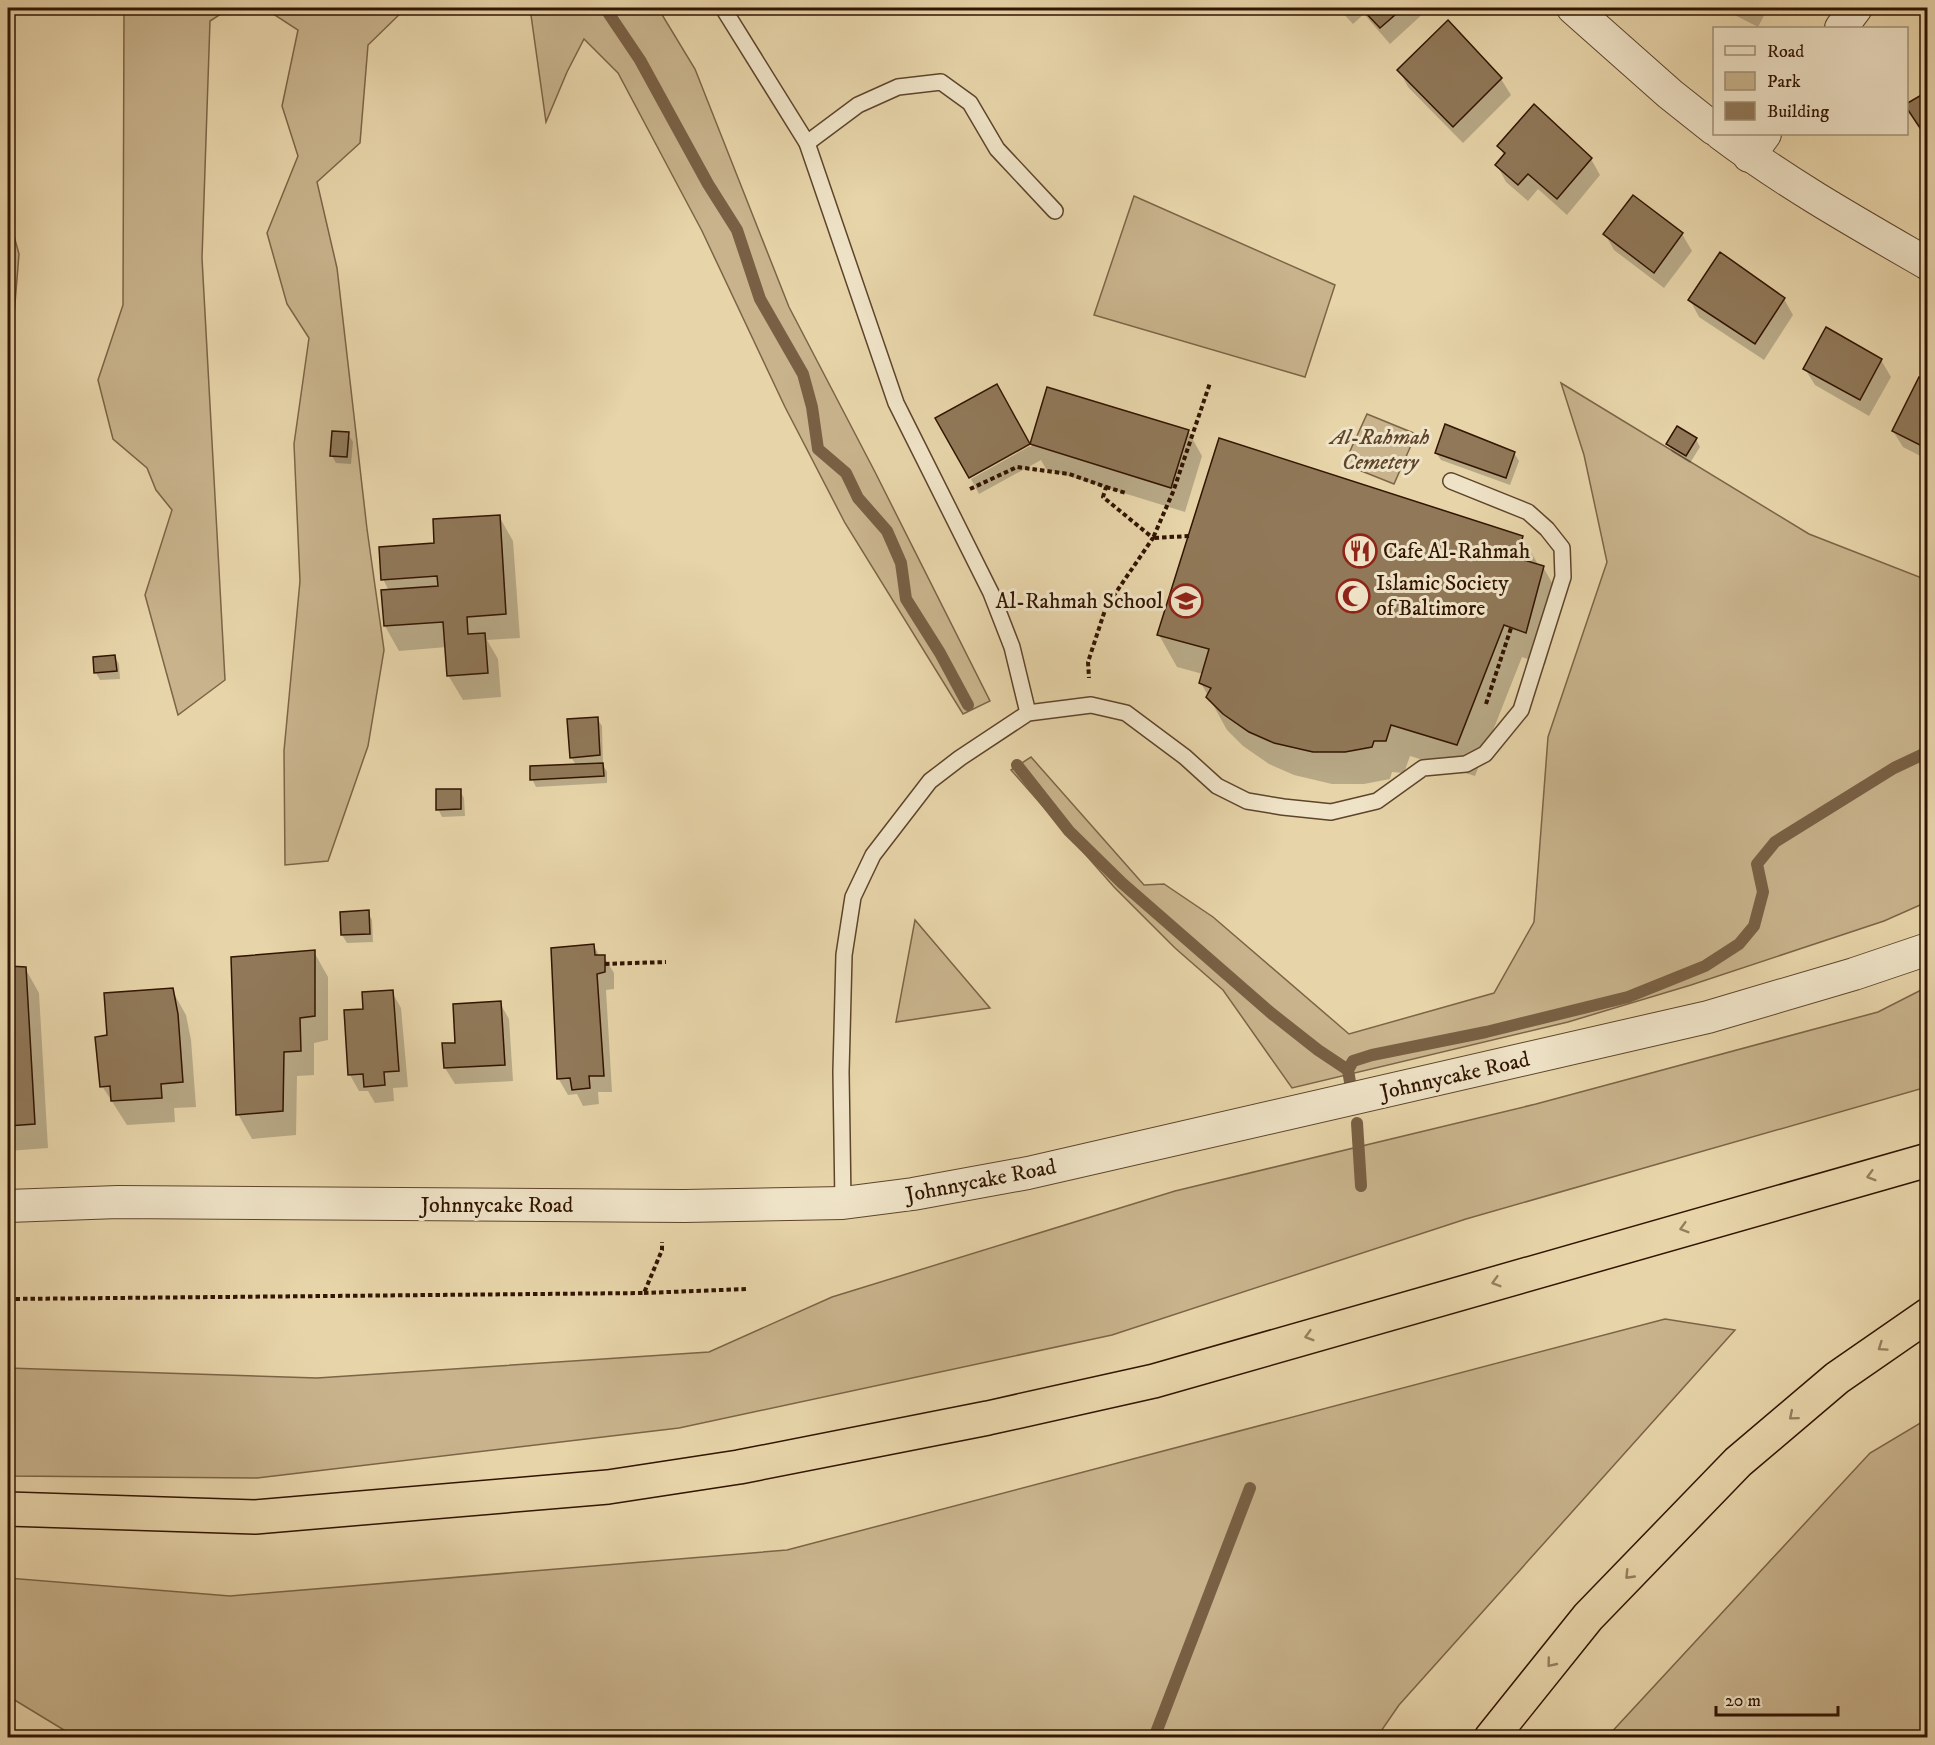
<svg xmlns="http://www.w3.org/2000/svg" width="1935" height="1745" viewBox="0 0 1935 1745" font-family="'IM FELL DW Pica',serif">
	<rect width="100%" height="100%" fill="#e7d4a9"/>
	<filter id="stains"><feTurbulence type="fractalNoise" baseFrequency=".00333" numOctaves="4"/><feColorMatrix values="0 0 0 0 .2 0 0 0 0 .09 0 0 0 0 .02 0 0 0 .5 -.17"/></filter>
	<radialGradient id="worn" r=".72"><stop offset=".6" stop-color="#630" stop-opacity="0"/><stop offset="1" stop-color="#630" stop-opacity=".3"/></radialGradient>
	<g fill="#c8b38c" stroke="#7c6446" stroke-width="1.5">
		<path d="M 124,8 L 230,8 L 210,21 L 202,258 L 225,680 L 178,715 L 145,595 L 172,510 L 156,490 L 147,468 L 113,439 L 98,380 L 123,305 Z"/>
		<path d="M 264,8 L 406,8 L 368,45 L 360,143 L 317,182 L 337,268 L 367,529 L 384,650 L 368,746 L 328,861 L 285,865 L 284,751 L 300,581 L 294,444 L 309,338 L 287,304 L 267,233 L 298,156 L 282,106 L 298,30 Z"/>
		<path d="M 530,8 L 658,8 L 695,69 L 789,307 L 875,472 L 990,701 L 963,714 L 845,523 L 785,407 L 702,231 L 618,73 L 584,39 L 567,72 L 546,122 Z"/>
		<path d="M 1134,196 L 1335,285 L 1305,377 L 1094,315 Z"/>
		<path d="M 8,214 L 19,254 L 8,389 Z"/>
		<path d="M 1561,383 L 1809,534 L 1927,580 L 1927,902 L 1884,921 L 1691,985 L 1568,1022 L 1292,1088 L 1223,990 L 1175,948 L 1114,887 L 1011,770 L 1031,757 L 1144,885 L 1164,884 L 1213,917 L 1349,1034 L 1494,993 L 1534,922 L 1548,737 L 1607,562 L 1584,455 Z"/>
		<path d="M 1367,414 L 1416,434 L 1394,484 L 1344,464 Z"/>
		<path d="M 915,920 L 990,1008 L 896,1022 Z"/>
		<path d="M 1927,987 L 1927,1087 L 1466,1219 L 1112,1335 L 679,1428 L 257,1478 L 8,1476 L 8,1368 L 317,1378 L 709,1352 L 832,1297 L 1175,1191 L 1536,1104 L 1878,1012 Z"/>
		<path d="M 1665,1319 L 1735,1330 L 1399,1705 L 1377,1737 L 77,1738 L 8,1696 L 8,1578 L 230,1596 L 787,1550 Z"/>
		<path d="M 1927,1419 L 1927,1737 L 1607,1737 L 1870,1453 Z"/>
	</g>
	<g fill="#0003">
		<path d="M 1338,8 L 1424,8 L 1426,11 L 1390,44 L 1364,14 L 1353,24 Z"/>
		<path d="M 1721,8 L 1768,8 L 1758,27 Z"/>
		<path d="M 1448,22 L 1501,79 L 1511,95 L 1463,143 L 1408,87 L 1399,70 Z"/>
		<path d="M 1499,146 L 1591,159 L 1600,175 L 1567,215 L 1538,189 L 1528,201 L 1506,182 L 1497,165 L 1504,156 Z"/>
		<path d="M 1633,197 L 1682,234 L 1692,251 L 1664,288 L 1614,250 L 1605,234 Z"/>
		<path d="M 1784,299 L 1793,315 L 1764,360 L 1699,317 L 1690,300 Z"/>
		<path d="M 1881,360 L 1891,377 L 1869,416 L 1815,385 L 1805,369 Z"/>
		<path d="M 1928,383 L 1928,460 L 1903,447 L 1893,431 Z"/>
		<path d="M 1188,431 L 1202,456 L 1185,512 L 1046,469 L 1041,460 L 979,494 L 971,479 L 1030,446 L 1030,447 L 1037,442 Z"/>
		<path d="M 348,434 L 353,442 L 351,464 L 336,463 L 332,456 Z"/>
		<path d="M 1696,439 L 1700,447 L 1690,463 L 1672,452 L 1668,444 Z"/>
		<path d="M 1436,453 L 1514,453 L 1519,461 L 1510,485 L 1441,460 Z"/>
		<path d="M 499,516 L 513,541 L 520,638 L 487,640 L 498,659 L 501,697 L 463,700 L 448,675 L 447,647 L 399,651 L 385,626 L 389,591 L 383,579 L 436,544 Z"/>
		<path d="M 1522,537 L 1539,566 L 1543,567 L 1562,600 L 1545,665 L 1522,657 L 1475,776 L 1410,756 L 1404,773 L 1392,772 L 1390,779 L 1364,784 L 1332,784 L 1294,775 L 1269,764 L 1243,746 L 1227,730 L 1201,683 L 1203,674 L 1177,667 L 1159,635 Z"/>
		<path d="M 114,656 L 119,664 L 120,679 L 100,680 L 96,673 Z"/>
		<path d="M 597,718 L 602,726 L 603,763 L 602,763 L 607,772 L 607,783 L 536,787 L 532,779 L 576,765 L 571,757 Z"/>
		<path d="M 460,791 L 464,798 L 465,816 L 442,817 L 438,809 Z"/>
		<path d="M 368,912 L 372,920 L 373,942 L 347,943 L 342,935 Z"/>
		<path d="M 594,946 L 600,957 L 604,957 L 614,973 L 614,989 L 606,990 L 612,1092 L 598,1092 L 599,1104 L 583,1106 L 577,1094 L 568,1095 L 558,1078 Z"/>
		<path d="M 314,952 L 328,977 L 328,1040 L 314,1043 L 314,1075 L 297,1076 L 296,1135 L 252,1139 L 238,1114 Z"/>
		<path d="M 8,968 L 25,968 L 39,993 L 48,1148 L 8,1151 Z"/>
		<path d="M 172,990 L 186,1015 L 191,1040 L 196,1107 L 174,1108 L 175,1122 L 127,1125 L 102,1086 L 109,1036 Z"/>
		<path d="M 392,992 L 401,1008 L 408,1087 L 393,1088 L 394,1101 L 375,1103 L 368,1091 L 359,1091 L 350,1075 L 365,1010 Z"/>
		<path d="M 500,1003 L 509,1019 L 513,1081 L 455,1084 L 445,1068 L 444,1044 L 457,1044 Z"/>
	</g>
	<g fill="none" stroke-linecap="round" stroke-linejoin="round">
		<g stroke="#796044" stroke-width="12">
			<path d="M 605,8 L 640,60 L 708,184 L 737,230 L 760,299 L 803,374 L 812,407 L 818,449 L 846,473 L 858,498 L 887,531 L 901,563 L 906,599 L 940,653 L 968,705"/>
			<path d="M 1017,765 L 1069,831 L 1122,883 L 1271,1013 L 1318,1050 L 1348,1070"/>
			<path d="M 1350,1082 L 1348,1070 L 1353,1061 L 1372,1055 L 1486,1032 L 1628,997 L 1705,966 L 1739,944 L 1754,926 L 1763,892 L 1757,864 L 1775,842 L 1894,768 L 1928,752"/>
			<path d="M 1357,1123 L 1361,1186"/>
			<path d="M 1154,1738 L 1250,1488"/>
		</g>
	</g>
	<g fill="#907858" stroke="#311401" stroke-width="1.5">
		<path d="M 1361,8 L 1403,8 L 1380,28 Z"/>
		<path d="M 1448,20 L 1502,78 L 1453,127 L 1397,70 Z"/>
		<path d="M 1928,91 L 1928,140 L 1906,107 L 1906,104 Z"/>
		<path d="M 1534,104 L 1592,158 L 1557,199 L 1528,174 L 1518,185 L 1495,165 L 1505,153 L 1497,146 Z"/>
		<path d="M 1633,195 L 1683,233 L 1654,273 L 1603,234 Z"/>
		<path d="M 1720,252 L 1785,298 L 1755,344 L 1688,300 Z"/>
		<path d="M 1826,327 L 1882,359 L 1860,400 L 1803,369 Z"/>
		<path d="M 1919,377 L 1928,381 L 1928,449 L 1892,431 Z"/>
		<path d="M 997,384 L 1030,444 L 969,478 L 935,418 Z"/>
		<path d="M 1047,387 L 1189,430 L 1171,488 L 1030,444 Z"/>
		<path d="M 1445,424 L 1515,452 L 1506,478 L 1435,453 Z"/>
		<path d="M 1677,426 L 1697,438 L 1686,456 L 1666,444 Z"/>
		<path d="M 332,431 L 349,432 L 347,457 L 330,456 Z"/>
		<path d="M 1219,438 L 1523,536 L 1517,558 L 1544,566 L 1526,633 L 1504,625 L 1457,745 L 1391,725 L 1386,741 L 1374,741 L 1372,747 L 1345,752 L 1313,752 L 1274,743 L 1249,732 L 1223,714 L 1206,697 L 1211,688 L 1199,683 L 1209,649 L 1157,635 Z"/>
		<path d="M 500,515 L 506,614 L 467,617 L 468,634 L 485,633 L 488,673 L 447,676 L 443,622 L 384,626 L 381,590 L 438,586 L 437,576 L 381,580 L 379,547 L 434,543 L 433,519 Z"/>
		<path d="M 115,655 L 117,671 L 94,673 L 93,657 Z"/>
		<path d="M 598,717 L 600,755 L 570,758 L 567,719 Z"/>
		<path d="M 603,763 L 604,776 L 530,780 L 530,766 Z"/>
		<path d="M 436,789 L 461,789 L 461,809 L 436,810 Z"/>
		<path d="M 369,910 L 370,934 L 341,935 L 340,912 Z"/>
		<path d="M 594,944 L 595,955 L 605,955 L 605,972 L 597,974 L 604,1076 L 589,1076 L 590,1088 L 572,1090 L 570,1078 L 557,1079 L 551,948 Z"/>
		<path d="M 315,950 L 315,1016 L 300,1018 L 301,1051 L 284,1052 L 283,1111 L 236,1115 L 231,957 Z"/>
		<path d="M 8,966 L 26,967 L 35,1124 L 8,1126 Z"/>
		<path d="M 173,988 L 178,1014 L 183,1082 L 161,1084 L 162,1098 L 111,1101 L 110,1086 L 100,1087 L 95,1037 L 107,1035 L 104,993 Z"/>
		<path d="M 393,990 L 399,1071 L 384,1072 L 385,1085 L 364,1087 L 363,1074 L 348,1075 L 344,1010 L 363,1009 L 362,992 Z"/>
		<path d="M 501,1001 L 505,1065 L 444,1068 L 442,1043 L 455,1043 L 453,1004 Z"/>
	</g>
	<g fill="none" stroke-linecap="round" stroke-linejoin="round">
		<defs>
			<g id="service">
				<path d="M 723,8 L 807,143 L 896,403 L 991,593 L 1012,647 L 1028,713"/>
				<path d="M 807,143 L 858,105 L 898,87 L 941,82 L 970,103 L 997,149 L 1055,211"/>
				<path d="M 843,1203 L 841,1072 L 844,955 L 853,897 L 873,855 L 930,781 L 960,758 L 1028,713 L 1091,705 L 1126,713 L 1185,757 L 1217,786 L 1247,801 L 1283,807 L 1331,812 L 1377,801 L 1423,768 L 1466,764 L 1485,754 L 1521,710 L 1563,577 L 1562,548 L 1547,529 L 1528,512 L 1451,481"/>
			</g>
			<g id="minor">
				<path d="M 1573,8 L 1670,94 L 1714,129"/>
				<path d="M 1841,28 L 1856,8"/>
				<path d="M 1721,134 C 1786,183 1857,223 1928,264"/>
				<path d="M 1749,156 L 1765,134"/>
				<path d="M 8,1206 L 118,1202 L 684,1206 L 843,1203 L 913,1194 L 1028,1173 L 1708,1017 L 1854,974 L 1928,949"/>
			</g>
			<g id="motorway">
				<path d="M 8,1509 L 255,1517 L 608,1487 L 739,1467 L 988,1418 L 1154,1381 L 1928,1160"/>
				<path d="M 1491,1738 L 1588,1617 L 1738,1462 L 1837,1378 L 1928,1315"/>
			</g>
		</defs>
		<use href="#service" stroke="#5e442b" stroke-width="18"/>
		<use href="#minor" stroke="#5e442b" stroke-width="34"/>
		<use href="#motorway" stroke="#311401" stroke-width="36"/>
		<g stroke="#311401" stroke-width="4" stroke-dasharray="4.5 3" stroke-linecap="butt">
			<path d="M 1106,487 L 1126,493"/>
			<path d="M 970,489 L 1017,467 L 1069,474 L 1106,487 L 1103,497 L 1153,538 L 1106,607 L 1088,662 L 1089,678"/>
			<path d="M 1189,536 L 1153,538 L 1173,492 L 1210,383"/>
			<path d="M 1486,704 L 1511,628"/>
			<path d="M 605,964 L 666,962"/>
			<path d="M 644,1293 L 746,1289"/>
			<path d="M 8,1299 L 644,1293 L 662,1250 L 662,1242"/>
		</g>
		<use href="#service" stroke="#efe3c7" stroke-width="15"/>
		<use href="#minor" stroke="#efe3c7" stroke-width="32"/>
		<use href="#motorway" stroke="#e7d4a9" stroke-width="33"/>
	</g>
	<defs><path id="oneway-chevron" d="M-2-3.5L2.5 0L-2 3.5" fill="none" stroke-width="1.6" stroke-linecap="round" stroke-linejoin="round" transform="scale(1.5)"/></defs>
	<g stroke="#957e5d">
		<use href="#oneway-chevron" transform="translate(1871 1176) rotate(164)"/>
		<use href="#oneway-chevron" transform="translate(1684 1228) rotate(164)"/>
		<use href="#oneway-chevron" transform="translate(1496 1282) rotate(164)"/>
		<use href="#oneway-chevron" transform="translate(1309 1336) rotate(164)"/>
		<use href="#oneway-chevron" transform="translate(1882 1347) rotate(145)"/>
		<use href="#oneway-chevron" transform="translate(1793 1416) rotate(140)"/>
		<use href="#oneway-chevron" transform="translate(1629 1575) rotate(134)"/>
		<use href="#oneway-chevron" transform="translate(1551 1663) rotate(129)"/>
	</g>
	<defs>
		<symbol id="restaurant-ring" viewBox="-11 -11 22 22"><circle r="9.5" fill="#efe3c7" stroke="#8f2418" stroke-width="1.5"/><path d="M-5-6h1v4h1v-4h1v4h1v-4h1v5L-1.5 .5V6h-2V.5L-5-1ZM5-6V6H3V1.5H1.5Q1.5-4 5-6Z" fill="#8f2418"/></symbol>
		<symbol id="mosque-ring" viewBox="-11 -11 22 22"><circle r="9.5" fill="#efe3c7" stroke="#8f2418" stroke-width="1.5"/><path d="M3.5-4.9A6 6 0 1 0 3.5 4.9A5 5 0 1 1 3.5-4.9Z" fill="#8f2418"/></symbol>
		<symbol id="school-ring" viewBox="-11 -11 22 22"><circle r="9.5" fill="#efe3c7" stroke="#8f2418" stroke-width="1.5"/><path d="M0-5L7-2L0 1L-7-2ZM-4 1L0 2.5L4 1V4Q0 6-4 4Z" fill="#8f2418"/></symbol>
	</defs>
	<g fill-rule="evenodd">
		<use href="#restaurant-ring" x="1341" y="532" width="38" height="38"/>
		<use href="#mosque-ring" x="1334" y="577" width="38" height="38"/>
		<use href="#school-ring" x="1167" y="582" width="38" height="38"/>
	</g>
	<g text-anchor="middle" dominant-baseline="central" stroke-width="6" stroke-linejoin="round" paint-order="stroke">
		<g font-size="22" font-style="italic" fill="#5e442b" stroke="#efe3c7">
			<text x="1380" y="437">Al-Rahmah<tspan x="1380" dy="25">Cemetery</tspan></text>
		</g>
		<g font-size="22" fill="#311401" stroke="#efe3c7" text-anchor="start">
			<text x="1383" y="551">Cafe Al-Rahmah</text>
			<text x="1376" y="583">Islamic Society<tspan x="1376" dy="25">of Baltimore</tspan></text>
			<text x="1163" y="601" text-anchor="end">Al-Rahmah School</text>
		</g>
		<g font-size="22" fill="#311401" stroke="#efe3c7">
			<text transform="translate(1455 1076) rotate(-13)">Johnnycake Road</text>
			<text transform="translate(981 1181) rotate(-11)">Johnnycake Road</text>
			<text x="497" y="1205">Johnnycake Road</text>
		</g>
	</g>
	<rect width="1935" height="1745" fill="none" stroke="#e7d4a9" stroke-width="30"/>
	<rect x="9" y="9" width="1917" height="1727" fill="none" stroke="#311401" stroke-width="3"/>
	<rect x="15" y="15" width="1905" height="1715" fill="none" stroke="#311401" stroke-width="1.5"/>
	<rect x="1713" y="27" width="195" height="108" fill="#efe3c7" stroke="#a39078" stroke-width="1.5"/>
	<rect x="1725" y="46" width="30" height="9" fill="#efe3c7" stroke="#a39078" stroke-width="1.5"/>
	<text x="1767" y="57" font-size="18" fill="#311401">Road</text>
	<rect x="1725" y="72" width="30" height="18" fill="#c8b38c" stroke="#a39078" stroke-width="1.5"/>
	<text x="1767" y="87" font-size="18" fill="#311401">Park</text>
	<rect x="1725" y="102" width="30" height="18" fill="#907858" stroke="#a39078" stroke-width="1.5"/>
	<text x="1767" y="117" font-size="18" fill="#311401">Building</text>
	<path d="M1716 1706v9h122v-9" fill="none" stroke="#311401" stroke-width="3"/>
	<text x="1725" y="1706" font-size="18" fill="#311401" stroke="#efe3c7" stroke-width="4.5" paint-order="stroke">20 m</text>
	<rect width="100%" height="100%" filter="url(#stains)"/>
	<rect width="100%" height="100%" fill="url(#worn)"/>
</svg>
